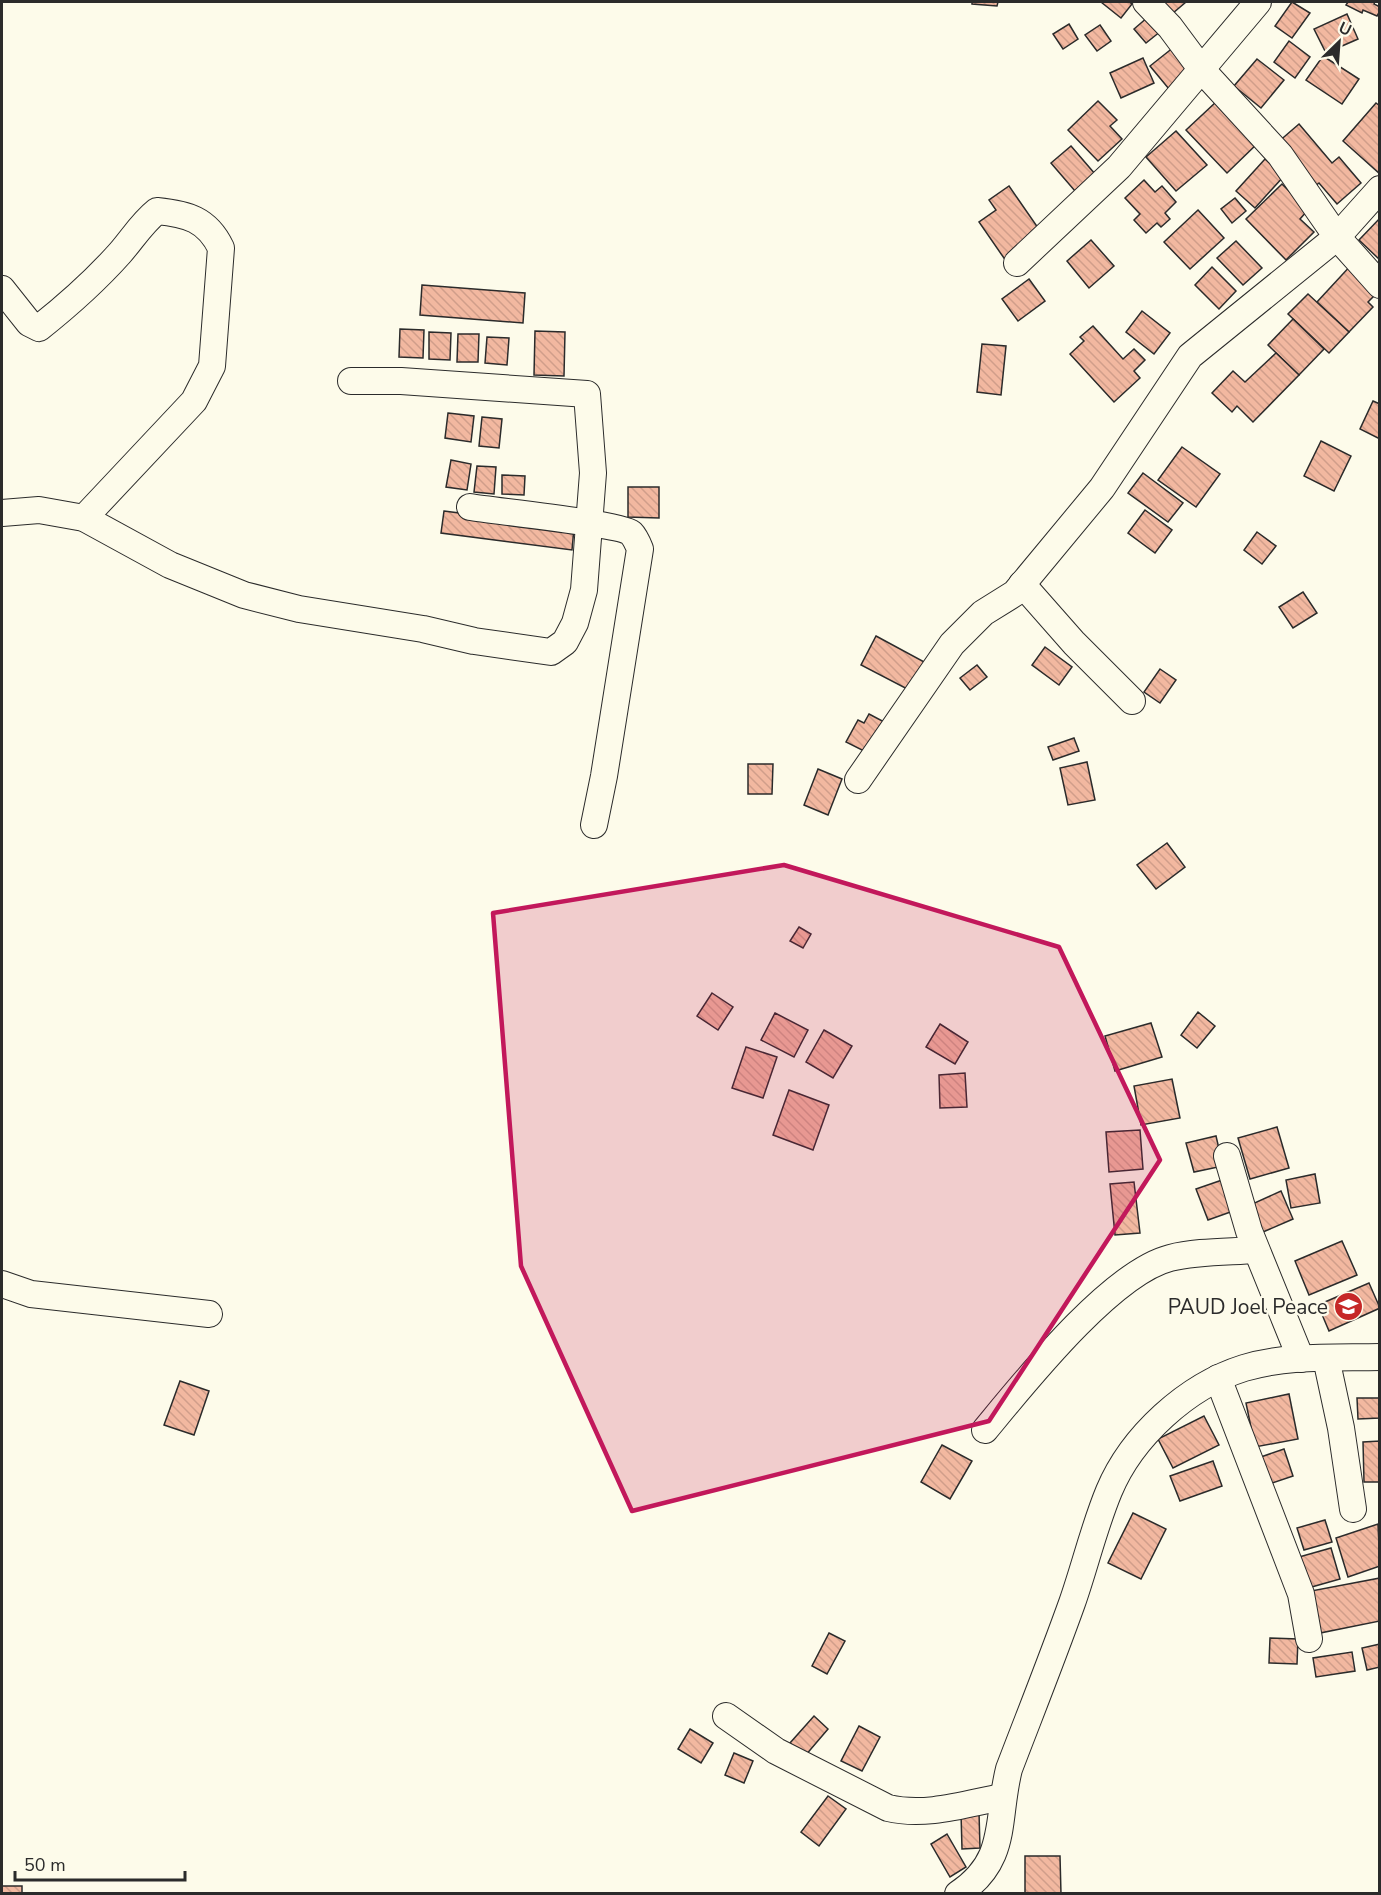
<svg xmlns="http://www.w3.org/2000/svg" width="1381" height="1895" viewBox="0 0 1381 1895" font-family="'Nunito Sans',sans-serif">
	<defs>
		<pattern id="building-back-hatch" width="6" height="6" patternUnits="userSpaceOnUse" patternTransform="scale(1.5)"><rect width="6" height="6" fill="#f2b8a0"/><path d="M-1 5l2 2M0 0l6 6M5-1l2 2" fill="none" stroke="#d09e8a"/></pattern>
	</defs>
	<rect width="100%" height="100%" fill="#fdfbea"/>
	<g fill="url(#building-back-hatch)" stroke="#2b2b2b" stroke-width="1.5">
		<path d="M 972,2 L 998,2 L 997,6 L 972,4 Z"/>
		<path d="M 1101,2 L 1129,2 L 1132,4 L 1121,18 Z"/>
		<path d="M 1162,2 L 1186,2 L 1173,13 Z"/>
		<path d="M 1292,2 L 1310,13 L 1292,38 L 1275,26 Z"/>
		<path d="M 1348,2 L 1375,2 L 1374,4 L 1380,7 L 1380,11 L 1377,16 L 1363,10 L 1362,13 L 1346,5 Z"/>
		<path d="M 1347,14 L 1358,39 L 1326,53 L 1314,29 Z"/>
		<path d="M 1148,17 L 1161,31 L 1146,43 L 1134,29 Z"/>
		<path d="M 1069,24 L 1078,39 L 1063,49 L 1053,34 Z"/>
		<path d="M 1100,25 L 1111,41 L 1097,51 L 1085,35 Z"/>
		<path d="M 1289,41 L 1310,57 L 1295,78 L 1274,62 Z"/>
		<path d="M 1174,47 L 1193,70 L 1169,89 L 1150,66 Z"/>
		<path d="M 1323,56 L 1359,79 L 1342,104 L 1306,80 Z"/>
		<path d="M 1143,58 L 1154,83 L 1121,98 L 1110,73 Z"/>
		<path d="M 1257,59 L 1284,80 L 1261,108 L 1234,86 Z"/>
		<path d="M 1098,101 L 1117,120 L 1110,126 L 1122,139 L 1098,161 L 1068,130 Z"/>
		<path d="M 1216,102 L 1262,139 L 1227,173 L 1186,130 Z"/>
		<path d="M 1376,103 L 1380,106 L 1380,174 L 1343,141 Z"/>
		<path d="M 1299,124 L 1332,163 L 1339,157 L 1361,183 L 1337,204 L 1319,183 L 1314,187 L 1277,143 Z"/>
		<path d="M 1176,131 L 1207,165 L 1176,191 L 1146,157 Z"/>
		<path d="M 1071,146 L 1095,174 L 1075,191 L 1051,163 Z"/>
		<path d="M 1265,159 L 1284,176 L 1255,208 L 1236,191 Z"/>
		<path d="M 1144,180 L 1155,192 L 1162,186 L 1176,202 L 1165,213 L 1170,219 L 1161,227 L 1157,223 L 1146,233 L 1134,220 L 1140,214 L 1125,198 Z"/>
		<path d="M 1282,184 L 1308,210 L 1300,219 L 1314,232 L 1286,260 L 1246,219 Z"/>
		<path d="M 1009,186 L 1043,235 L 1006,261 L 979,222 L 996,210 L 989,200 Z"/>
		<path d="M 1235,198 L 1246,211 L 1232,223 L 1221,209 Z"/>
		<path d="M 1198,210 L 1224,238 L 1190,269 L 1164,242 Z"/>
		<path d="M 1380,218 L 1380,260 L 1359,240 Z"/>
		<path d="M 1091,240 L 1114,266 L 1089,288 L 1067,261 Z"/>
		<path d="M 1236,241 L 1262,268 L 1243,285 L 1217,258 Z"/>
		<path d="M 1353,263 L 1380,290 L 1368,302 L 1373,307 L 1349,332 L 1317,302 Z"/>
		<path d="M 1212,267 L 1236,291 L 1219,309 L 1195,285 Z"/>
		<path d="M 1029,279 L 1045,301 L 1018,321 L 1002,299 Z"/>
		<path d="M 422,285 L 525,293 L 523,323 L 420,315 Z"/>
		<path d="M 1308,294 L 1349,332 L 1329,353 L 1288,314 Z"/>
		<path d="M 1142,311 L 1170,333 L 1154,354 L 1126,332 Z"/>
		<path d="M 1293,319 L 1324,349 L 1299,375 L 1268,345 Z"/>
		<path d="M 1093,326 L 1123,359 L 1134,349 L 1145,360 L 1134,371 L 1140,378 L 1114,402 L 1070,354 L 1084,341 L 1080,337 Z"/>
		<path d="M 400,329 L 424,330 L 423,358 L 399,357 Z"/>
		<path d="M 535,331 L 565,332 L 564,376 L 534,375 Z"/>
		<path d="M 429,332 L 451,333 L 450,360 L 429,359 Z"/>
		<path d="M 458,334 L 479,334 L 478,362 L 457,362 Z"/>
		<path d="M 487,337 L 509,338 L 507,365 L 485,363 Z"/>
		<path d="M 982,344 L 1006,346 L 1001,395 L 977,392 Z"/>
		<path d="M 1276,353 L 1299,375 L 1253,422 L 1237,406 L 1232,412 L 1212,393 L 1233,371 L 1245,382 Z"/>
		<path d="M 1373,401 L 1380,404 L 1380,439 L 1360,429 Z"/>
		<path d="M 448,413 L 474,416 L 471,442 L 445,438 Z"/>
		<path d="M 482,417 L 502,419 L 499,448 L 479,446 Z"/>
		<path d="M 1321,441 L 1351,456 L 1334,491 L 1304,476 Z"/>
		<path d="M 1182,447 L 1220,474 L 1196,507 L 1158,480 Z"/>
		<path d="M 451,460 L 471,464 L 467,490 L 446,487 Z"/>
		<path d="M 477,466 L 496,467 L 494,494 L 474,492 Z"/>
		<path d="M 1143,473 L 1183,503 L 1168,522 L 1128,493 Z"/>
		<path d="M 502,475 L 525,476 L 524,495 L 502,494 Z"/>
		<path d="M 628,487 L 659,487 L 659,518 L 628,517 Z"/>
		<path d="M 1145,510 L 1172,530 L 1155,553 L 1128,533 Z"/>
		<path d="M 444,511 L 574,528 L 572,550 L 441,533 Z"/>
		<path d="M 1257,532 L 1276,546 L 1262,564 L 1244,550 Z"/>
		<path d="M 1303,592 L 1317,613 L 1293,628 L 1279,607 Z"/>
		<path d="M 876,636 L 928,664 L 913,692 L 861,665 Z"/>
		<path d="M 1045,647 L 1072,667 L 1059,685 L 1032,665 Z"/>
		<path d="M 977,665 L 987,677 L 970,690 L 960,678 Z"/>
		<path d="M 1160,669 L 1176,680 L 1160,703 L 1144,692 Z"/>
		<path d="M 869,714 L 890,725 L 874,756 L 846,742 L 858,720 L 864,723 Z"/>
		<path d="M 1074,738 L 1079,751 L 1053,760 L 1048,747 Z"/>
		<path d="M 1087,762 L 1095,800 L 1068,805 L 1060,768 Z"/>
		<path d="M 748,764 L 773,764 L 772,794 L 748,794 Z"/>
		<path d="M 818,769 L 842,779 L 828,815 L 804,805 Z"/>
		<path d="M 1167,843 L 1185,867 L 1156,889 L 1137,865 Z"/>
		<path d="M 799,927 L 811,934 L 803,948 L 790,941 Z"/>
		<path d="M 712,993 L 733,1007 L 718,1030 L 697,1016 Z"/>
		<path d="M 1198,1012 L 1215,1026 L 1197,1048 L 1181,1035 Z"/>
		<path d="M 775,1013 L 808,1030 L 794,1057 L 761,1040 Z"/>
		<path d="M 1151,1023 L 1162,1057 L 1115,1071 L 1105,1036 Z"/>
		<path d="M 940,1024 L 968,1042 L 955,1064 L 926,1047 Z"/>
		<path d="M 824,1030 L 852,1046 L 833,1078 L 806,1062 Z"/>
		<path d="M 746,1047 L 777,1057 L 763,1098 L 732,1088 Z"/>
		<path d="M 965,1073 L 967,1107 L 940,1108 L 939,1075 Z"/>
		<path d="M 1172,1079 L 1180,1118 L 1141,1125 L 1134,1086 Z"/>
		<path d="M 789,1090 L 829,1105 L 813,1150 L 773,1135 Z"/>
		<path d="M 1277,1127 L 1289,1168 L 1250,1179 L 1238,1138 Z"/>
		<path d="M 1140,1130 L 1143,1169 L 1109,1172 L 1106,1132 Z"/>
		<path d="M 1216,1136 L 1223,1166 L 1194,1172 L 1186,1143 Z"/>
		<path d="M 1315,1174 L 1320,1203 L 1291,1208 L 1286,1180 Z"/>
		<path d="M 1225,1179 L 1236,1210 L 1208,1220 L 1196,1189 Z"/>
		<path d="M 1134,1182 L 1140,1233 L 1115,1235 L 1110,1184 Z"/>
		<path d="M 1281,1191 L 1293,1219 L 1263,1232 L 1250,1205 Z"/>
		<path d="M 1342,1241 L 1357,1275 L 1309,1295 L 1295,1261 Z"/>
		<path d="M 1369,1283 L 1380,1308 L 1329,1331 L 1318,1305 Z"/>
		<path d="M 180,1381 L 209,1391 L 194,1435 L 164,1425 Z"/>
		<path d="M 1289,1394 L 1298,1439 L 1255,1447 L 1246,1403 Z"/>
		<path d="M 1357,1398 L 1380,1398 L 1380,1418 L 1358,1419 Z"/>
		<path d="M 1204,1416 L 1219,1445 L 1173,1468 L 1158,1439 Z"/>
		<path d="M 1380,1441 L 1380,1482 L 1364,1482 L 1363,1442 Z"/>
		<path d="M 942,1445 L 972,1461 L 950,1499 L 921,1482 Z"/>
		<path d="M 1284,1449 L 1293,1476 L 1263,1486 L 1255,1459 Z"/>
		<path d="M 1213,1461 L 1222,1486 L 1180,1501 L 1170,1476 Z"/>
		<path d="M 1133,1513 L 1166,1529 L 1141,1579 L 1108,1563 Z"/>
		<path d="M 1325,1520 L 1332,1542 L 1304,1550 L 1297,1528 Z"/>
		<path d="M 1378,1524 L 1380,1566 L 1348,1577 L 1336,1538 Z"/>
		<path d="M 1331,1548 L 1340,1579 L 1308,1588 L 1299,1557 Z"/>
		<path d="M 1380,1578 L 1380,1621 L 1320,1633 L 1311,1591 Z"/>
		<path d="M 829,1633 L 845,1641 L 827,1674 L 812,1666 Z"/>
		<path d="M 1270,1638 L 1298,1639 L 1297,1664 L 1269,1663 Z"/>
		<path d="M 1380,1644 L 1380,1667 L 1367,1670 L 1362,1648 Z"/>
		<path d="M 1352,1652 L 1355,1671 L 1316,1677 L 1313,1658 Z"/>
		<path d="M 814,1716 L 828,1729 L 805,1756 L 790,1743 Z"/>
		<path d="M 859,1726 L 880,1737 L 862,1771 L 841,1761 Z"/>
		<path d="M 690,1729 L 713,1743 L 701,1763 L 678,1749 Z"/>
		<path d="M 734,1753 L 753,1761 L 744,1783 L 725,1775 Z"/>
		<path d="M 828,1796 L 846,1809 L 819,1846 L 801,1832 Z"/>
		<path d="M 979,1812 L 980,1848 L 962,1849 L 961,1813 Z"/>
		<path d="M 947,1834 L 966,1867 L 950,1877 L 931,1844 Z"/>
		<path d="M 1025,1856 L 1060,1856 L 1061,1894 L 1025,1894 Z"/>
		<rect x="2" y="1886" width="20" height="8"/>
	</g>
	<g fill="none" stroke-linecap="round" stroke-linejoin="round">
		<defs>
			<g id="minor">
				<path d="M 1146,2 L 1170,27 L 1202,70 L 1280,155 L 1337,237 L 1380,285"/>
				<path d="M 1017,263 L 1119,167 L 1258,2"/>
				<path d="M 2,289 L 29,323 L 39,328 C 68,305 95,281 120,253 C 133,238 142,223 157,211 C 187,214 207,219 221,248 L 212,366 L 194,401 L 84,518"/>
				<path d="M 470,507 C 494,511 620,524 631,533 C 635,537 638,544 640,549 L 604,776 L 594,825"/>
				<path d="M 2,513 L 39,510 L 84,518 L 170,565 L 244,595 L 299,609 L 423,629 L 474,641 L 551,652 L 565,642 L 575,623 L 584,590 L 593,473 L 587,394 L 401,381 L 351,381"/>
				<path d="M 1022,584 L 1074,643 L 1132,701"/>
				<path d="M 858,780 L 952,644 L 983,613 L 1015,593 L 1102,488 L 1190,356 L 1337,237 L 1380,189"/>
				<path d="M 1227,1156 L 1249,1231 L 1301,1359"/>
				<path d="M 2,1284 L 31,1294 L 209,1314"/>
				<path d="M 1326,1358 L 1341,1428 L 1353,1509"/>
				<path d="M 1218,1378 L 1301,1594 L 1309,1639"/>
				<path d="M 985,1430 C 1024,1383 1111,1273 1170,1258 C 1197,1251 1229,1252 1256,1250"/>
				<path d="M 726,1716 L 776,1751 L 888,1808 C 926,1817 965,1804 1002,1797"/>
				<path d="M 958,1894 C 1009,1860 996,1820 1009,1769 C 1030,1714 1052,1659 1072,1603 C 1085,1566 1094,1527 1109,1491 C 1132,1436 1187,1386 1244,1368 C 1287,1355 1335,1358 1380,1357"/>
			</g>
		</defs>
		<use href="#minor" stroke="#2b2b2b" stroke-width="28"/>
		<use href="#minor" stroke="#fdfbea" stroke-width="26"/>
	</g>
	<path fill="#c2185b" fill-opacity="0.2" stroke="#c2185b" stroke-width="4.5" stroke-linejoin="round" d="M 784,865 L 1059,947 L 1160,1160 L 989,1421 L 632,1511 L 521,1266 L 493,913 Z"/>
	<defs>
		<symbol id="school-disc" viewBox="-11 -11 22 22"><circle r="9.5" fill="#c62828" stroke="#fdfbea"/><path d="M0-5L7-2L0 1L-7-2ZM-4 1L0 2.5L4 1V4Q0 6-4 4Z" fill="#fff"/></symbol>
	</defs>
	<g fill-rule="evenodd">
		<use href="#school-disc" x="1332" y="1290" width="33" height="33"/>
	</g>
	<g text-anchor="middle" dominant-baseline="central" stroke-width="4.5" stroke-linejoin="round" paint-order="stroke">
		<g font-size="21" fill="#2b2b2b" stroke="#fdfbea" text-anchor="end">
			<text x="1328" y="1307">PAUD Joel Peace</text>
		</g>
	</g>
	<rect width="1381" height="1895" fill="none" stroke="#2b2b2b" stroke-width="6"/>
	<g transform="translate(1339 42) rotate(25)" stroke="#fdfbea" stroke-width="4.5" paint-order="stroke">
	<path d="M0-4.5L10 22L0 15L-10 22Z" fill="#2b2b2b"/>
	<text y="-9" font-size="16" font-weight="bold" text-anchor="middle" fill="#2b2b2b">U</text>
	</g>
	<path d="M15 1871v9h170v-9" fill="none" stroke="#2b2b2b" stroke-width="3"/>
	<text x="24" y="1871" font-size="18" fill="#2b2b2b" stroke="#fdfbea" stroke-width="4.5" paint-order="stroke">50 m</text>
</svg>
